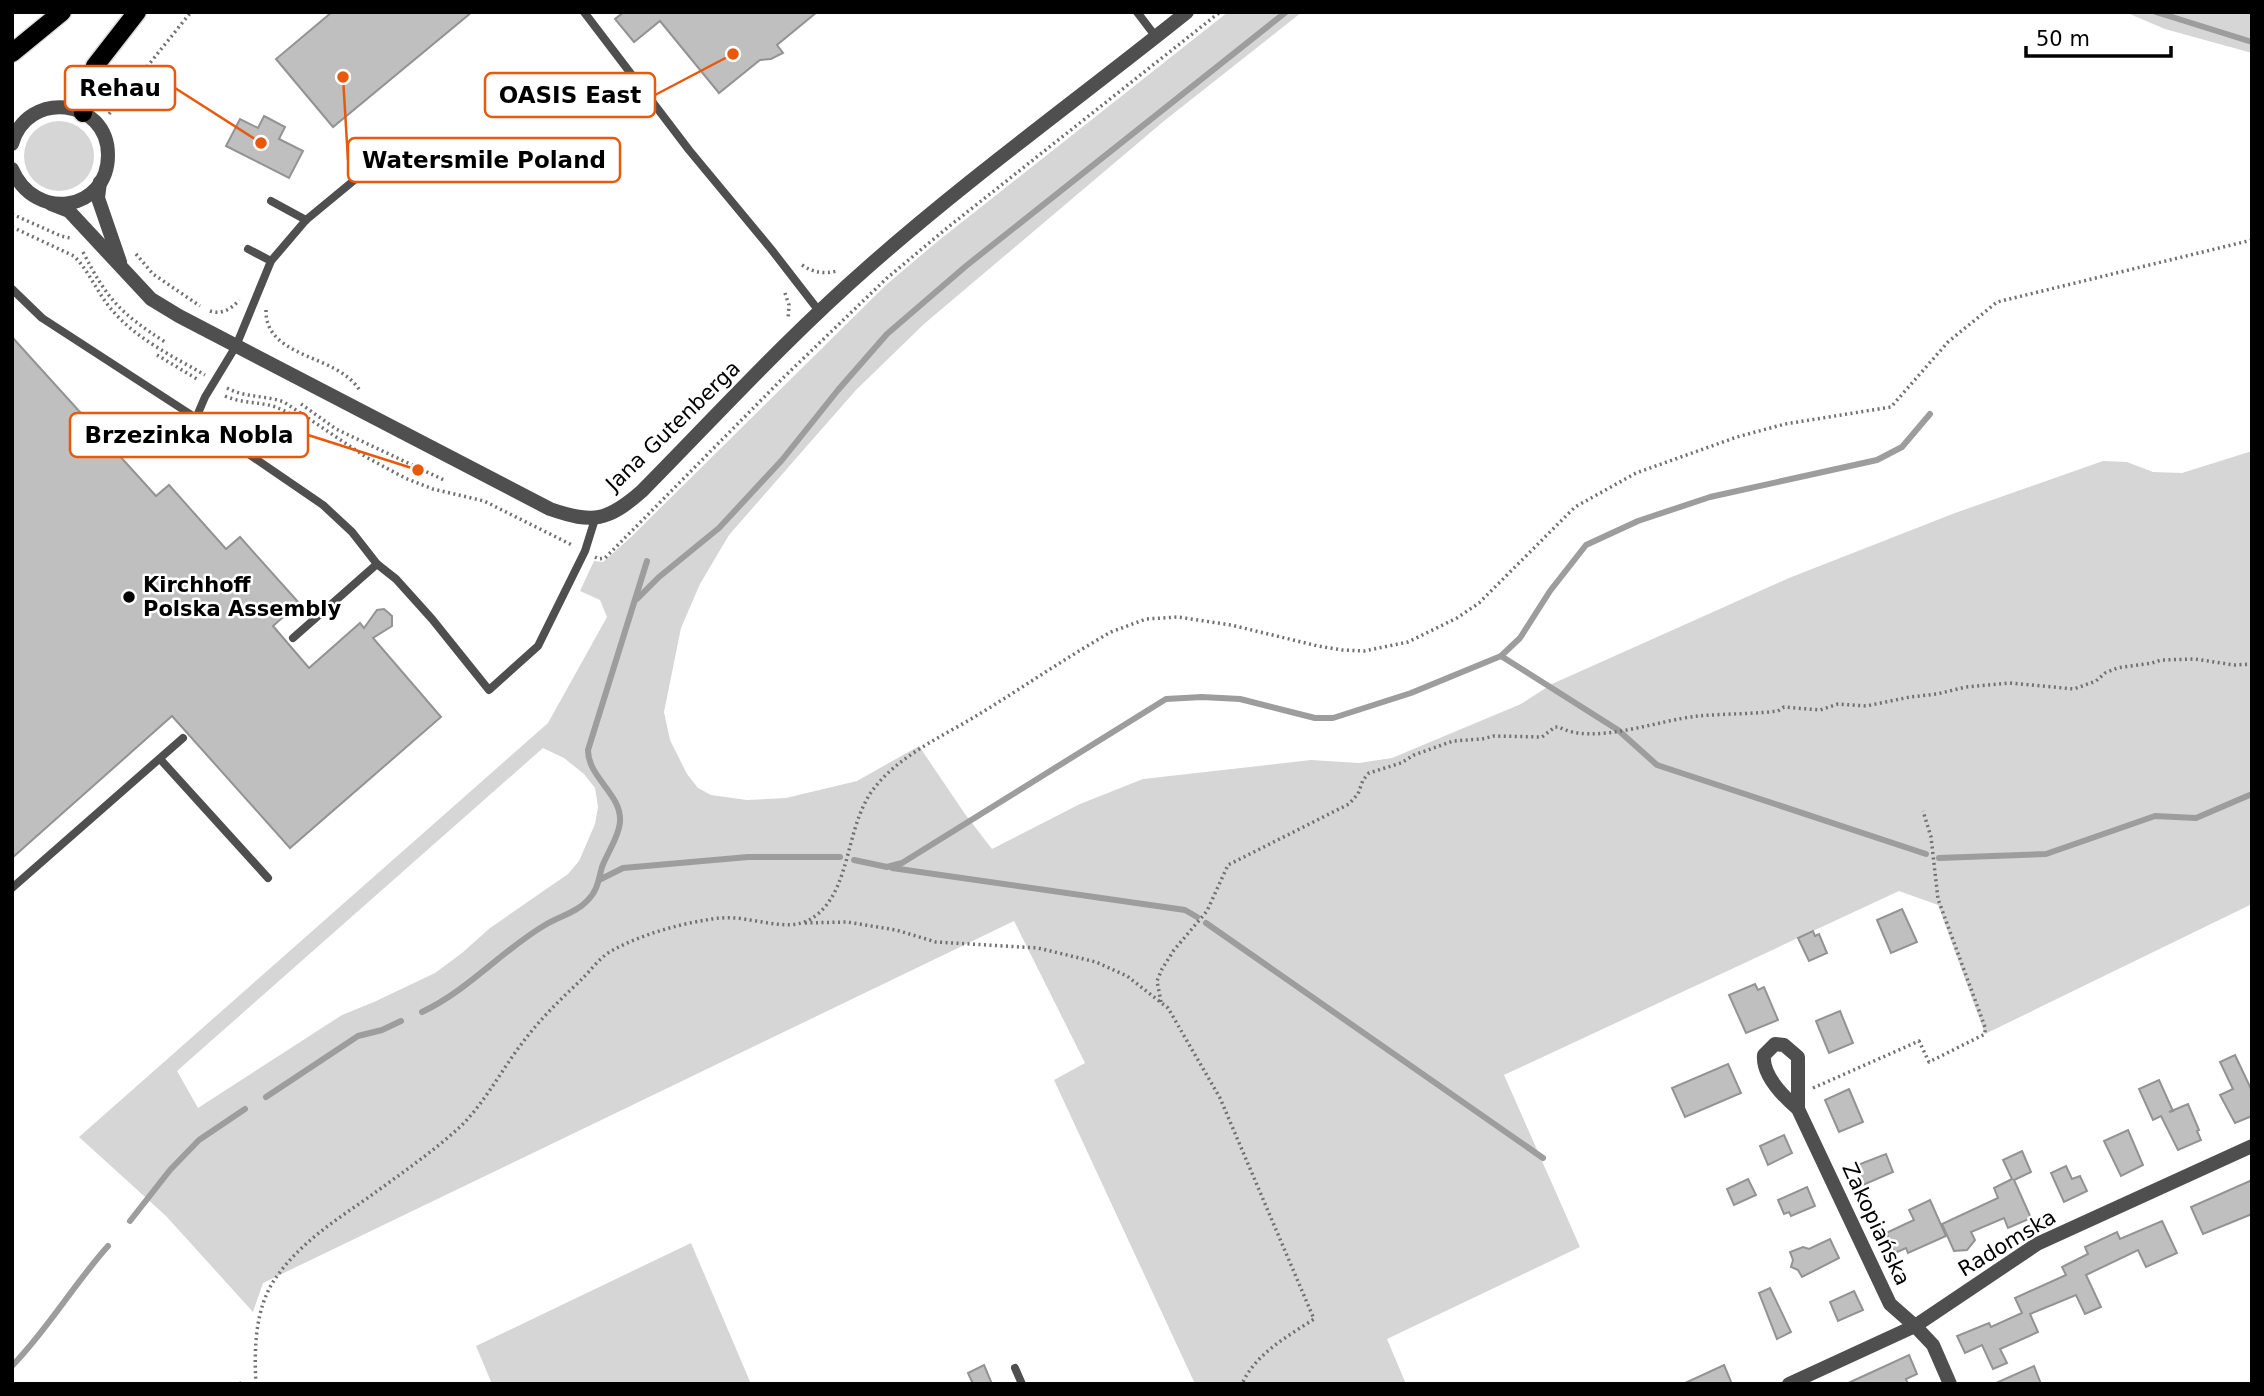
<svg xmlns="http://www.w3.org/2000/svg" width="2264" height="1396" viewBox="0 0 2264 1396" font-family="'DejaVu Sans',sans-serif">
	<rect width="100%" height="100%" fill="#fff"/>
	<g fill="#d6d6d6" fill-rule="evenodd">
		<path d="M 1228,12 L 1302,12 L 1164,121 L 924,324 L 856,390 L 729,535 L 700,584 L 681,628 L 664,712 L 670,740 L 687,774 L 698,788 L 711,795 L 747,800 L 786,798 L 857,781 L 919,746 L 965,814 L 992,849 L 1080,804 L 1143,779 L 1311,760 L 1359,763 L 1392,758 L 1521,704 L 1552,684 L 1789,578 L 1955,513 L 2103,461 L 2127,462 L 2153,472 L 2182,473 L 2252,451 L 2252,904 L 1985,1034 L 1938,905 L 1899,891 L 1504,1075 L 1580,1247 L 1387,1339 L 1406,1384 L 1195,1384 L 1054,1080 L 1085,1063 L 1014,921 L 263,1283 L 253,1312 L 166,1216 L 79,1137 L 548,723 L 607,617 L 600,600 L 580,591 L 594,561 L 603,562 L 631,537 L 886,285 L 938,241 ZM 543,748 L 564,758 L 584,774 L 595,788 L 598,807 L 595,824 L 579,861 L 568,874 L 490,928 L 462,953 L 435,973 L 374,1002 L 342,1015 L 198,1108 L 177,1071 Z"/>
		<path d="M 2125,12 L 2252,12 L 2252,53 L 2165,29 Z"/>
		<circle cx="59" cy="156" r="35"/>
		<path d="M 691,1243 L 751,1384 L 492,1384 L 476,1346 Z"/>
	</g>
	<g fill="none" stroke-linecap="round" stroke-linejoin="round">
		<g stroke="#9d9d9d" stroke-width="6">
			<path d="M 2156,12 L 2252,42"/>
			<path d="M 637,599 L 659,577 L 719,528 L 782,460 L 838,390 L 887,334 L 966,266 L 1286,12"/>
			<path d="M 1501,656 L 1520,638 L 1550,591 L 1586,545 L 1638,521 L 1710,497 L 1877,460 L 1902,447 L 1930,414"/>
			<path d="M 1939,858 L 2046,854 L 2155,816 L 2196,818 L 2252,794"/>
			<path d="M 854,860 L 887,867 L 902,863 L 1166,699 L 1202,697 L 1240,699 L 1315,718 L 1333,718 L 1411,693 L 1501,656 L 1618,730 L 1657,765 L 1926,854"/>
			<path d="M 892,868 L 1185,910 L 1197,917"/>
			<path d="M 599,880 L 623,868 L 748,857 L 840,857"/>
			<path d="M 1206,923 L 1543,1158"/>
			<path d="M 422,1012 C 470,989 501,951 545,925 C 559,916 576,913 587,901 C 591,897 594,893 596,888 C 599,881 600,874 602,867 C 607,853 619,837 620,822 C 622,794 588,778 588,750 L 647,561"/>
			<path d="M 266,1097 L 358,1036 L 382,1030 L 401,1021"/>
			<path d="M 130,1221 L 170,1170 L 199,1140 L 245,1109"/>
			<path d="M 12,1366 C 48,1329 74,1284 108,1246"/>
		</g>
	</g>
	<g fill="#bfbfbf" stroke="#939393" stroke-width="2">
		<path d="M 332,12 L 472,12 L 333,127 L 276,59 Z"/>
		<path d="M 624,12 L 817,12 L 777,45 L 783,53 L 771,59 L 760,60 L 719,93 L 660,21 L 634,42 L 615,19 Z"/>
		<path d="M 264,116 L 285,127 L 279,139 L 303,151 L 289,178 L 226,146 L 240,119 L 258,128 Z"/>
		<path d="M 12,337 L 156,496 L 169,485 L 226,549 L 240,537 L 299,603 L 273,626 L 309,668 L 360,623 L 364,628 L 377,610 L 384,609 L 392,616 L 392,626 L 373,638 L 441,717 L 290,848 L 172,716 L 12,858 Z"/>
		<path d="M 1902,909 L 1917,942 L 1891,953 L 1877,920 Z"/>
		<path d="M 1813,931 L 1815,936 L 1819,934 L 1827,953 L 1809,961 L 1798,938 Z"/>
		<path d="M 1755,984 L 1758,990 L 1764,987 L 1778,1020 L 1746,1033 L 1729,995 Z"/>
		<path d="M 1840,1011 L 1853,1043 L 1829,1053 L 1816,1021 Z"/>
		<path d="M 2235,1055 L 2252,1091 L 2252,1116 L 2235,1123 L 2220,1095 L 2233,1089 L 2220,1062 Z"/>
		<path d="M 1728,1064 L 1741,1093 L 1685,1117 L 1672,1088 Z"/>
		<path d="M 2159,1080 L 2173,1111 L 2169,1112 L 2188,1104 L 2199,1130 L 2197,1131 L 2201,1140 L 2178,1150 L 2161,1116 L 2153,1120 L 2139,1089 Z"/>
		<path d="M 1849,1089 L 1863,1122 L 1839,1132 L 1825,1100 Z"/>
		<path d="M 2128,1130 L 2143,1165 L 2121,1176 L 2104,1141 Z"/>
		<path d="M 1784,1135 L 1792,1153 L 1768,1165 L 1760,1146 Z"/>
		<path d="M 2022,1151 L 2031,1172 L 2014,1180 L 2031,1218 L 2008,1228 L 2004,1218 L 1971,1232 L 1975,1240 L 1967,1250 L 1954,1251 L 1942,1224 L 1998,1198 L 1994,1188 L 2012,1179 L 2003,1160 Z"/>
		<path d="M 1886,1154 L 1893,1172 L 1863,1185 L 1855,1166 Z"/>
		<path d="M 2066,1166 L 2072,1179 L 2080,1176 L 2087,1191 L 2064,1202 L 2051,1173 Z"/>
		<path d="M 1748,1179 L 1756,1195 L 1734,1205 L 1727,1189 Z"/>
		<path d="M 2252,1180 L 2252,1214 L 2203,1234 L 2191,1207 Z"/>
		<path d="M 1807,1187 L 1815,1206 L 1791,1216 L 1789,1212 L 1784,1214 L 1778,1200 Z"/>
		<path d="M 1930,1200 L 1946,1236 L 1908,1253 L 1906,1248 L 1895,1253 L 1886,1233 L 1914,1220 L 1909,1210 Z"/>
		<path d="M 2162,1221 L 2177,1253 L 2146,1267 L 2138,1250 L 2086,1275 L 2101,1307 L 2085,1314 L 2076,1295 L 2030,1314 L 2038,1332 L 2000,1349 L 2007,1363 L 1993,1369 L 1982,1345 L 1965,1353 L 1957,1336 L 1989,1323 L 1991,1327 L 2022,1313 L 2015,1298 L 2066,1275 L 2062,1267 L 2088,1254 L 2085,1247 L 2117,1232 L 2120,1239 Z"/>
		<path d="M 1830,1239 L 1839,1258 L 1802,1277 L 1798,1270 L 1791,1267 L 1793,1260 L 1790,1252 L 1803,1247 L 1809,1249 Z"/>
		<path d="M 1770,1288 L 1791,1332 L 1777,1339 L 1759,1293 Z"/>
		<path d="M 1854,1291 L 1863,1310 L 1838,1321 L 1830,1302 Z"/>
		<path d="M 1909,1355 L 1917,1374 L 1906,1379 L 1908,1384 L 1846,1384 Z"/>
		<path d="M 984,1365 L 992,1384 L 973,1384 L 968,1373 Z"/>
		<path d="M 1724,1365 L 1732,1384 L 1683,1384 Z"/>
		<path d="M 2034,1366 L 2041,1384 L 1994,1384 Z"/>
	</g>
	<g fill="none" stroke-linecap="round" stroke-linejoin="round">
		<defs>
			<g id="primary">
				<path d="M 12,53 L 62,12"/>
				<path d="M 83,113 L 86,94 L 95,66 L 137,12"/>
			</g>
		</defs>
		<use href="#primary" stroke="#dbdbdb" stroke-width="21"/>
		<g stroke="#717171" stroke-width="3.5" stroke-dasharray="2 3.5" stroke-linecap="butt">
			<path d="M 109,114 L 191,12"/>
			<path d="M 12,214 L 61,236 L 70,238"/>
			<path d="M 12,227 L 74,256 C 90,272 97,293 112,310 C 135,338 174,357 205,375"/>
			<path d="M 83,252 C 107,299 120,313 165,342"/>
			<path d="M 136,254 L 153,274 L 200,306"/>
			<path d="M 802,265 C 814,273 824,274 837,271"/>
			<path d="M 785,293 L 789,305 L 788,319"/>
			<path d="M 266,310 C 265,352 320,355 346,376 C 352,380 357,386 361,392"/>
			<path d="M 210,311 C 221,315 232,309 239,300"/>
			<path d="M 157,355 L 197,379"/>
			<path d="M 227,388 C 245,398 265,395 284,402 L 366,457 L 405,478 L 433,489 L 484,501 L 572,545"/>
			<path d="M 225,396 C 251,407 267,398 293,416"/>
			<path d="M 301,404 L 336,429 L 446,481"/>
			<path d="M 595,557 L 599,559 L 605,558 L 784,377 L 887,278 L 947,228 L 1220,12"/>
			<path d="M 805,923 L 847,922 L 896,930 L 936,942 L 1038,948 L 1096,962 L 1127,976 L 1168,1008 L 1220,1098 L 1314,1319 C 1287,1337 1256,1353 1242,1384"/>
			<path d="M 1161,1002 L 1157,981 L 1162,969 L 1174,950 L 1207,911 L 1228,865 L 1349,804 L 1358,794 L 1363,780 L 1369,773 L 1401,763 L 1414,755 L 1453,741 L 1482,739 L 1494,736 L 1542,737 L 1555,727 L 1559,727 C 1593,746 1658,720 1698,716 C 1721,714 1745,714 1769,712 L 1778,711 L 1784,707 L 1820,710 L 1838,704 L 1866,706 L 1910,697 L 1937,694 L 1966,687 L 2010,683 L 2074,689 L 2096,681 L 2105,673 L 2117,668 L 2152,663 L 2161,660 L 2195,659 L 2234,665 L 2252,664"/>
			<path d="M 1813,1088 L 1919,1041 L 1929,1062 L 1985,1034 L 1985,1027 L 1938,899 L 1931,837 L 1923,811"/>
			<path d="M 239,1382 L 240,1384"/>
			<path d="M 256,1384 C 254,1350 255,1311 273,1282 C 297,1245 333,1222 369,1197 C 399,1175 434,1151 461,1126 C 486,1101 502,1069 523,1042 C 540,1019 561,999 582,979 C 591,970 601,956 613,950 C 641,935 675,925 706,920 C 720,917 736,917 749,920 C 774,923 798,932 819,913 C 851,884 846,828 872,791 C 898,755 944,736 981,713 C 1025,686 1067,657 1111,632 L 1146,619 L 1178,617 L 1231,625 L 1318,646 L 1342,650 L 1364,651 L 1408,642 L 1457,618 L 1479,603 L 1575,507 L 1636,473 L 1737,437 L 1785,424 L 1891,407 L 1948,342 L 1997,302 L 2252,240"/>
		</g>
		<g stroke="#4f4f4f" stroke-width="8">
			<path d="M 584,12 L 689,150 L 771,249 L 819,311"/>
			<path d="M 1137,12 L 1156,37"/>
			<path d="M 271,201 L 306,220"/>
			<path d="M 248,249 L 271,261"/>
			<path d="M 12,289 L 42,318 L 196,418 L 323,505 L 352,532 L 377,564 L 396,579 L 432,619 L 489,690 L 538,646 L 585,551 L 595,519"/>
			<path d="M 196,418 L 205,397 L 236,346 L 271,261 L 306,220 L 369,168"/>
			<path d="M 293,638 L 377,564"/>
			<path d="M 160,759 L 268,878"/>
			<path d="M 12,888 L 183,738"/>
			<path d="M 1015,1368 L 1022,1384"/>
		</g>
		<g stroke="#4f4f4f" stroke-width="14">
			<path d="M 12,144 C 27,89 108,98 108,155 C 108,211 35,223 12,169"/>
			<path d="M 100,182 L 98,198 L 120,262"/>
			<path d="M 51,204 L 69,211 L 151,299 L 179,316 L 550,509 C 593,524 608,521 642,491 C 716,416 788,337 868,267 C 970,177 1081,97 1187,12"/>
			<path d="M 1798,1109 L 1798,1057 L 1784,1045 L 1775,1044 L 1764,1055 C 1762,1075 1784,1097 1798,1109 L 1890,1304 L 1915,1326 L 1933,1345 L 1950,1384"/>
			<path d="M 1789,1384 L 1915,1326 L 2037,1244 L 2252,1146"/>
		</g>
		<use href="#primary" stroke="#000" stroke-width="18"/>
	</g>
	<circle fill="#000" stroke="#fff" stroke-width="2.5" cx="129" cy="597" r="7"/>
	<g text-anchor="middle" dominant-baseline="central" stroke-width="5" stroke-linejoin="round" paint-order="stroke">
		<g font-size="21" fill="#000" stroke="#fff">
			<text transform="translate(673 426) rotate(-44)">Jana Gutenberga</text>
			<text transform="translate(1876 1224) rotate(65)">Zakopiańska</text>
			<text transform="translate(2007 1243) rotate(-31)">Radomska</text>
		</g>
		<g font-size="21" font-weight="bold" fill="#000" stroke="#fff" text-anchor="start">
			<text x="143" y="585">Kirchhoff<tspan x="143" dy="24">Polska Assembly</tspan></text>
		</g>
	</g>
	<path fill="none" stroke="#e8590c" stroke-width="2.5" d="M261 143L175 88M733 54L655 95M343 77L348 160M418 470L308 435"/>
	<g fill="#e8590c" stroke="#fff" stroke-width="2.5">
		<circle cx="261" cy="143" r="7"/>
		<circle cx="733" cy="54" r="7"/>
		<circle cx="343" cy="77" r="7"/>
		<circle cx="418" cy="470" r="7"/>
	</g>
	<g fill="#fff" stroke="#e8590c" stroke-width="2.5">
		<rect x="65" y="66" width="110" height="44" rx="7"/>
		<rect x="485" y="73" width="170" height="44" rx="7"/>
		<rect x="348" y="138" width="272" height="44" rx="7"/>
		<rect x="70" y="413" width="238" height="44" rx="7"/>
	</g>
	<g font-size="23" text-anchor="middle" font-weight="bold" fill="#000">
		<text x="120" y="96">Rehau</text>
		<text x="570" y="103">OASIS East</text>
		<text x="484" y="168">Watersmile Poland</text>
		<text x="189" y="443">Brzezinka Nobla</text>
	</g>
	<rect width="2264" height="1396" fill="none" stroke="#000000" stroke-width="28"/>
	<path d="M2026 46v10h145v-10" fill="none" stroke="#000000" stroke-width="3.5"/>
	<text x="2036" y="46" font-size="21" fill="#000000" stroke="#ffffff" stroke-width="5" paint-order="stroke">50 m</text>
</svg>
